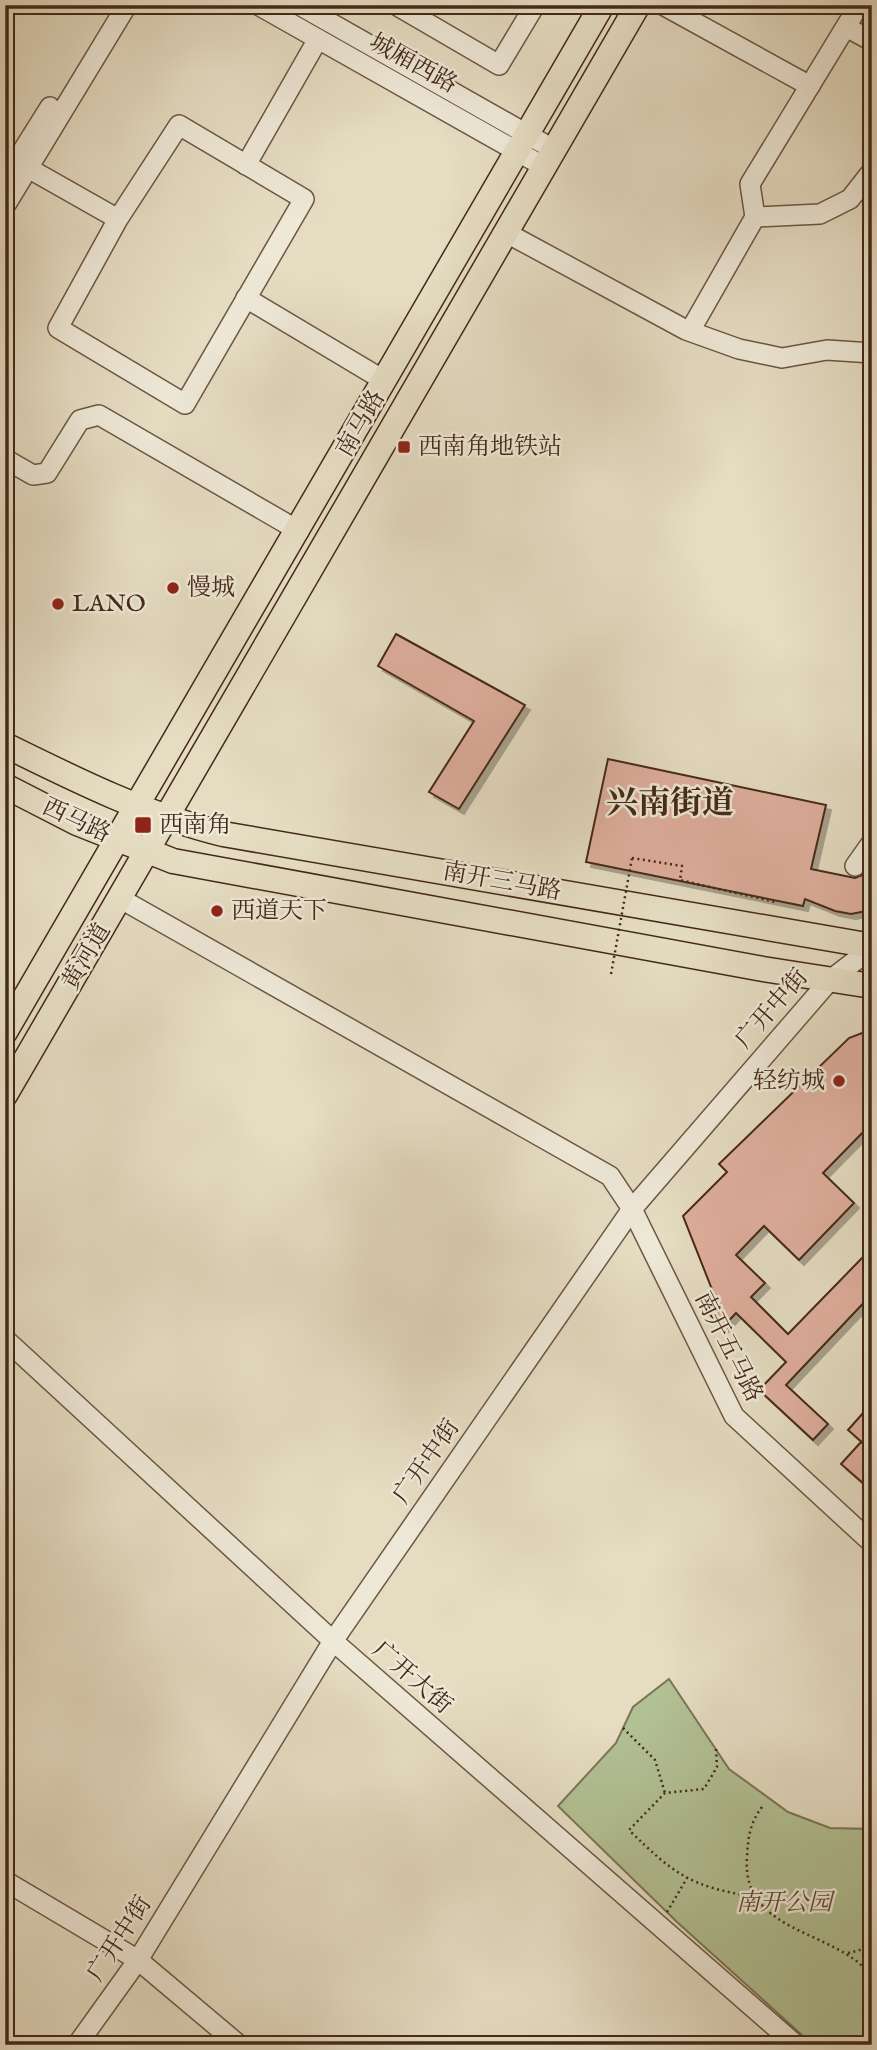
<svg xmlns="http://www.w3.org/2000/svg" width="877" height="2050" viewBox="0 0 877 2050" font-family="'IM FELL English','Noto Serif SC',serif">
	<defs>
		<filter id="shadow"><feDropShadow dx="5" dy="5" stdDeviation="0" flood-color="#0004"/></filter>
	</defs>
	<rect width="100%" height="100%" fill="#e5dcc2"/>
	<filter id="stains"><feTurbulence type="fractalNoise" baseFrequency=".00286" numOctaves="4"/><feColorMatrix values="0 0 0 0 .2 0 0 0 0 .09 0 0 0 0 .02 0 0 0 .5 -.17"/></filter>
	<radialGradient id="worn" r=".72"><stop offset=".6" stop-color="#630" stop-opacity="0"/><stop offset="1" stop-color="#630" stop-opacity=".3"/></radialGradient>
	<path fill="#b2c195" stroke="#7b7556" stroke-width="2" d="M 669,1679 L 729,1769 L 788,1812 L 830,1828 L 872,1829 L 872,2045 L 813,2045 L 677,1922 L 558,1806 L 616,1743 L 633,1707 Z"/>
	<g fill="#deae9c" stroke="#442918" stroke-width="2" filter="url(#shadow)">
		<path d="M 396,634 L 525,705 L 459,809 L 429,792 L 474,721 L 378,666 Z"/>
		<path d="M 608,759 L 826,805 L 811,869 L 855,878 L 865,874 L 872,864 L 872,910 L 851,914 L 835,911 L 805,899 L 803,906 L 586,862 Z"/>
		<path d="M 862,1033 L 872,1034 L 872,1123 L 823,1173 L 854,1203 L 799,1260 L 764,1226 L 736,1255 L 765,1283 L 751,1297 L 788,1334 L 864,1256 L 872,1264 L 872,1294 L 786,1385 L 828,1424 L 813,1440 L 759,1390 L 786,1362 L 736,1313 L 723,1327 L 704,1309 L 715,1297 L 683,1216 L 727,1172 L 719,1164 L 849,1038 Z"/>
		<path d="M 872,1403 L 872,1451 L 848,1430 Z"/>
		<path d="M 861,1442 L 872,1452 L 872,1491 L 841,1464 Z"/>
	</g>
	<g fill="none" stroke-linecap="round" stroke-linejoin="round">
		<defs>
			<g id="minor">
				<path d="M 258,5 L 543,166"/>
				<path d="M 299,5 L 553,149"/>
				<path d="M 396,5 L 499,65 L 535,5"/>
				<path d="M 663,5 L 810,86"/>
				<path d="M 846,27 L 872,41"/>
				<path d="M 246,165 L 318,39"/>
				<path d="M 28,168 L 118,219 L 58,328 L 185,404 L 304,199 L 179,125 L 118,219"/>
				<path d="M 5,179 L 50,107"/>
				<path d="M 5,206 L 127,5"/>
				<path d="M 755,217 L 820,214 L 850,199 L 872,171"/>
				<path d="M 505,232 L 686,330 L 739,349 L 782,358 L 827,350 L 872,353"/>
				<path d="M 246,298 L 385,381"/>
				<path d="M 690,331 L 755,217 L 750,184 L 859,5"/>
				<path d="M 5,459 L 33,475 L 47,473 L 80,420 L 99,415 L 299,531"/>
				<path d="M 855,866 L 872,842"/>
				<path d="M 121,899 L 610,1176 L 632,1209 L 734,1416 L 872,1543"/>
				<path d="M 5,1339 L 333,1641 L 796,2045"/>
				<path d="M 5,1881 L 138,1960 L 239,2045"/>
				<path d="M 77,2045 L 138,1960 L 333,1641 L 632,1209 L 830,980 L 872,948"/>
			</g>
			<g id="major">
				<path d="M 5,745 C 76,780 146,815 223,834 L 872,946"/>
				<path d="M 5,786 L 77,823 L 173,861 L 763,969 L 872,986"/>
				<path d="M 5,1032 L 602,5"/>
				<path d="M 5,1095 L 638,5"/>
			</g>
		</defs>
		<use href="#minor" stroke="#6c5642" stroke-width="22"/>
		<use href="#major" stroke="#442918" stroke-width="27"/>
		<g stroke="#442918" stroke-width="2.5" stroke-dasharray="2 3.5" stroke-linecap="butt">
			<path d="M 632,858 L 682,866 L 680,880 L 775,902"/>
			<path d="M 623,1728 L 655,1760 L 665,1793"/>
			<path d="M 716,1749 L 717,1767 L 704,1789 L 665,1793 L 629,1830 C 674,1874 690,1887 756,1897"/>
			<path d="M 762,1807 C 750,1823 748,1837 747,1857 C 741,1935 838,1929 872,1977"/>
			<path d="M 667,1912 L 687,1878"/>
			<path d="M 848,1953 L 872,1947"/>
		</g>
		<use href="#minor" stroke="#eee8d7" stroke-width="19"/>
		<use href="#major" stroke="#e5dcc2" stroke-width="24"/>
		<path stroke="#442918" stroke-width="2.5" stroke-dasharray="2 3.5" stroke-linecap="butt" d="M 611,974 L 632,858"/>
	</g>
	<g fill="#8f2418" stroke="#eee8d7" stroke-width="2.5">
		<rect x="397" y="440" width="14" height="14" rx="3.5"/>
		<circle cx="173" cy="588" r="7"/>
		<circle cx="58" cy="604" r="7"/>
		<rect x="134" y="816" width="18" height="18" rx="3.5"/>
		<circle cx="217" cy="911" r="7"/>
		<circle cx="839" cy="1081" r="7"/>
	</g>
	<g text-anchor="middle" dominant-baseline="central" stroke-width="5" stroke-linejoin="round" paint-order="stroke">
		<g font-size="24" fill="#442918" stroke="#eee8d7">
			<text transform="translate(413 64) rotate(29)">城厢西路</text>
			<text transform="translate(361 424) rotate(-60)">南马路</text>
			<text transform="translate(76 821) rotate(25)">西马路</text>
			<text transform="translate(502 882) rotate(10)">南开三马路</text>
			<text transform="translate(87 957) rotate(-60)">黄河道</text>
			<text transform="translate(772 1009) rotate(-49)">广开中街</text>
			<text transform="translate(728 1347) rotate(63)">南开五马路</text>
			<text transform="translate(427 1462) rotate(-55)">广开中街</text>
			<text transform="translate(412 1678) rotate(41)">广开大街</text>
			<text transform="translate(120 1939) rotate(-57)">广开中街</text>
		</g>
		<g font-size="24" fill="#442918" stroke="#eee8d7" text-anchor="start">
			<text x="418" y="447">西南角地铁站</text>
			<text x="187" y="588">慢城</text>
			<text x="72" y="604">LANO</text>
			<text x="159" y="825">西南角</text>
			<text x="231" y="911">西道天下</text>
			<text x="825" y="1081" text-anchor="end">轻纺城</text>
		</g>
		<g font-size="24" font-style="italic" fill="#5a4731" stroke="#eee8d7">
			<text x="784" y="1903">南开公园</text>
		</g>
		<g font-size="32" font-weight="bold" fill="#442918" stroke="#eee8d7">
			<text x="670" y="804">兴南街道</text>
		</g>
	</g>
	<rect width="877" height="2050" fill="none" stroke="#e5dcc2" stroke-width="28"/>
	<rect x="7" y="7" width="863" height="2036" fill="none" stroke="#442918" stroke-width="3.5"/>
	<rect x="14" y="14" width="849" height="2022" fill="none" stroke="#442918" stroke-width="2"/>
	<rect width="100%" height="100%" filter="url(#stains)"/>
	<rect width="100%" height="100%" fill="url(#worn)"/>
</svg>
